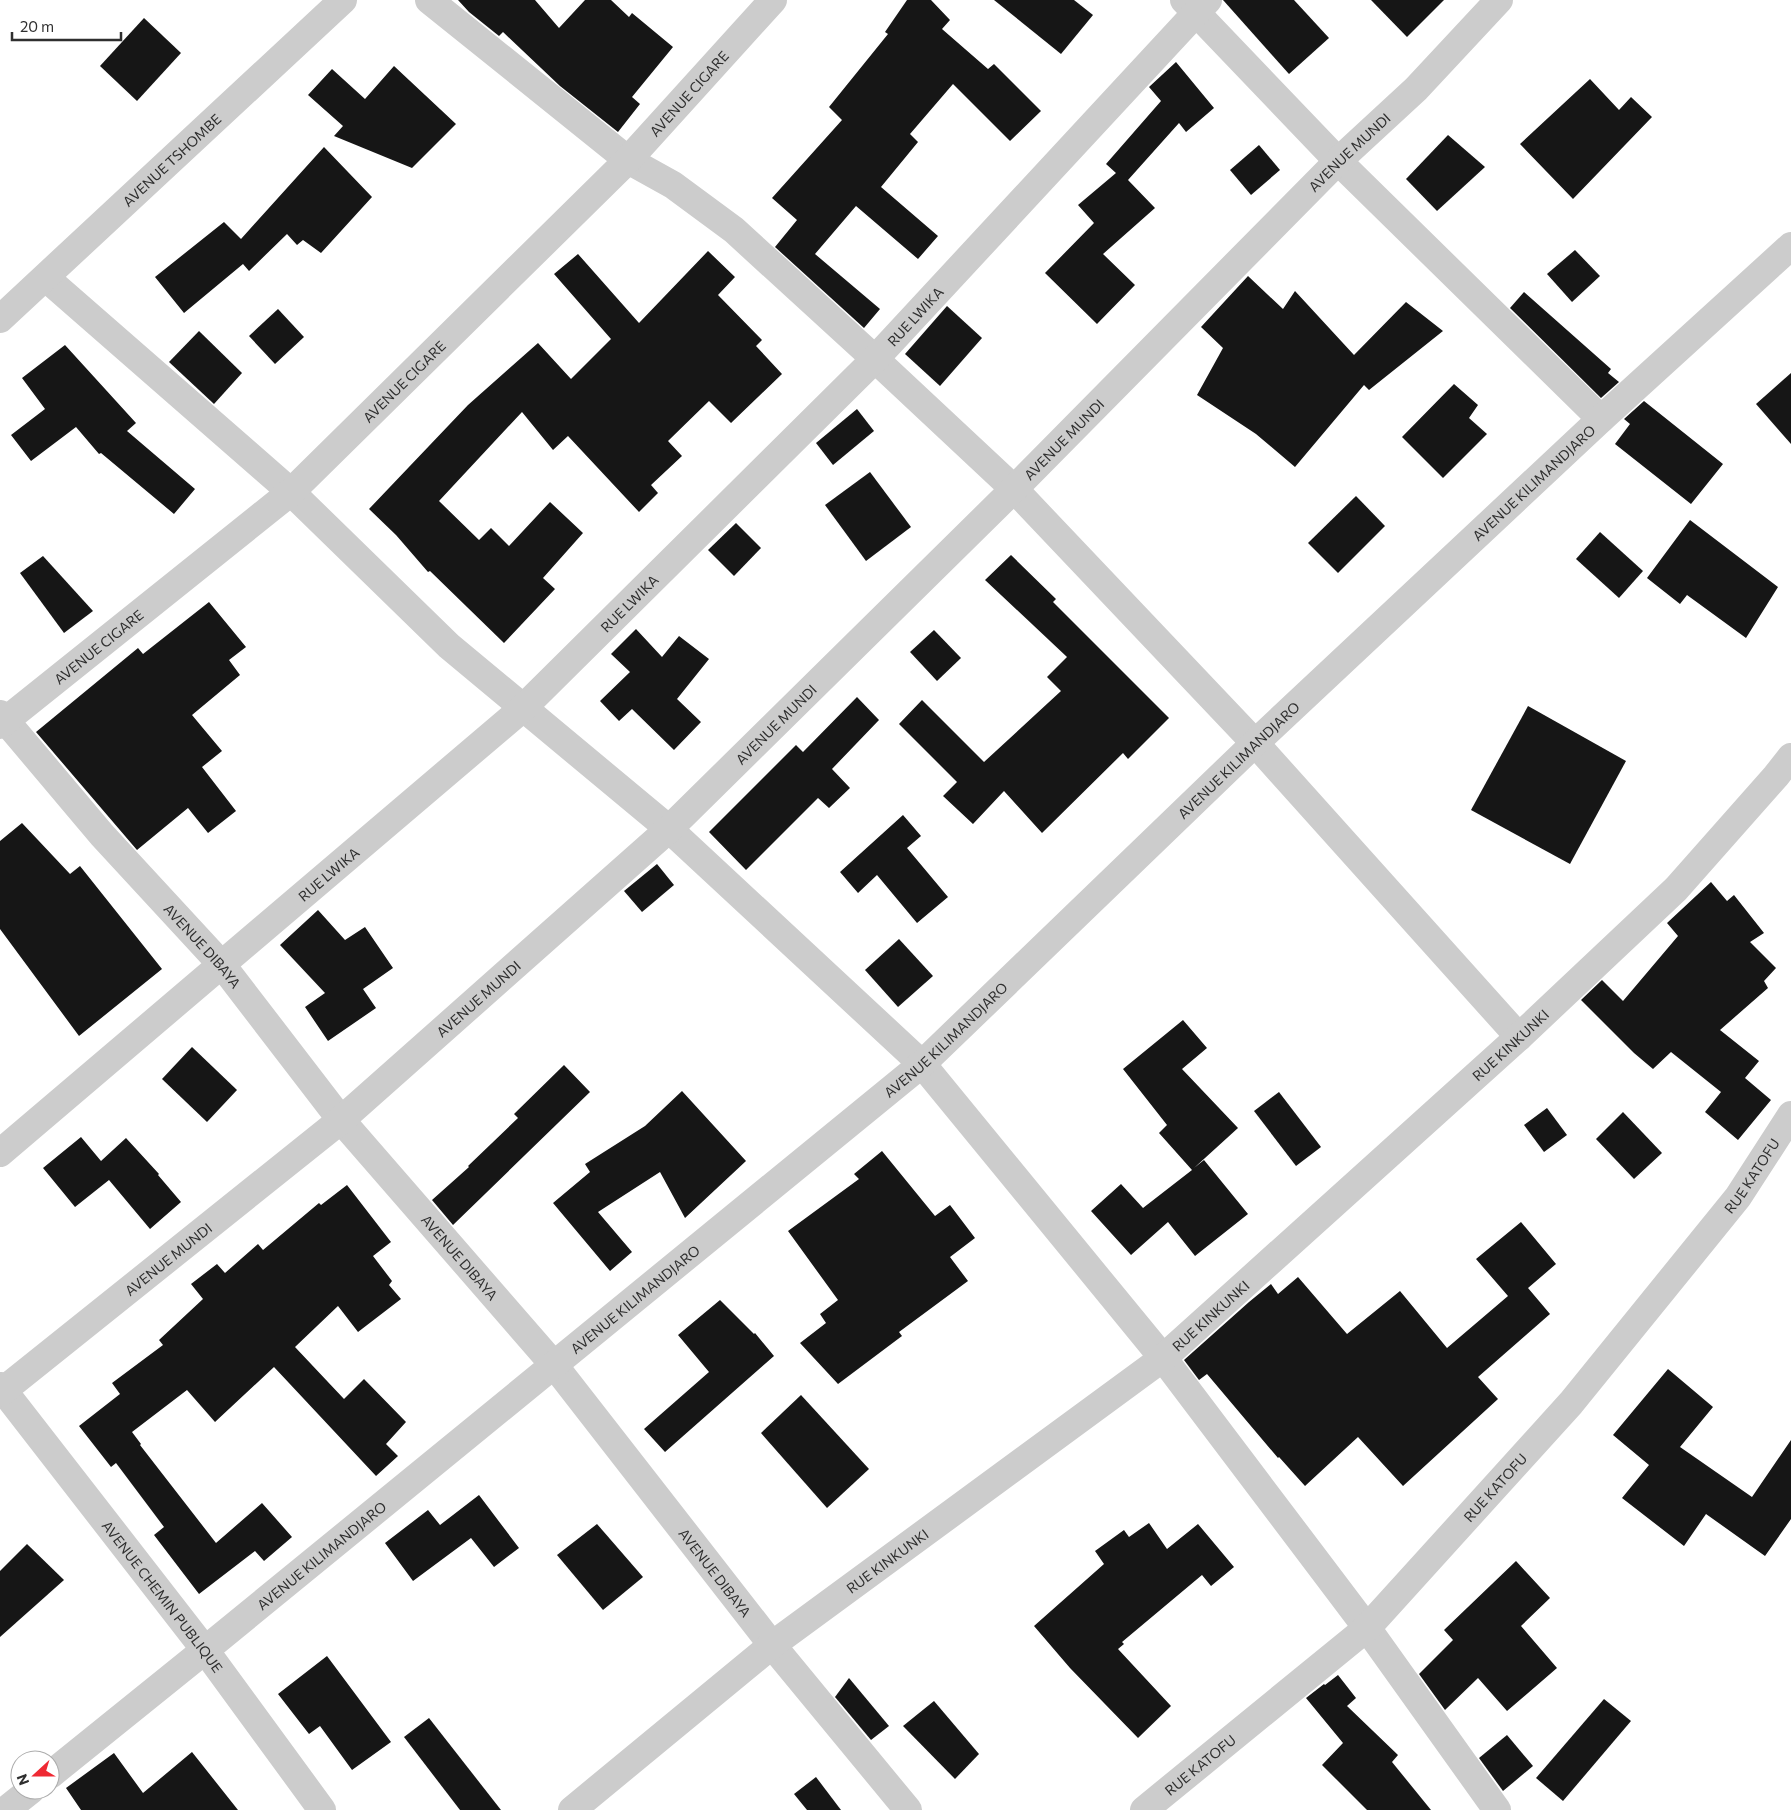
<svg xmlns="http://www.w3.org/2000/svg" width="1791" height="1810" viewBox="0 0 1791 1810" font-family="Commissioner,sans-serif">
	<rect width="100%" height="100%" fill="#fff"/>
	<g fill="#161616">
		<path d="M 458,0 L 535,0 L 559,28 L 585,0 L 611,0 L 629,17 L 632,13 L 673,47 L 632,97 L 640,104 L 618,132 L 560,86 L 503,32 L 499,36 L 469,12 Z"/>
		<path d="M 907,0 L 931,0 L 950,20 L 942,29 L 988,69 L 994,64 L 1041,111 L 1010,141 L 953,84 L 910,134 L 918,142 L 881,187 L 938,236 L 918,259 L 856,206 L 815,254 L 880,309 L 864,328 L 775,247 L 797,220 L 772,198 L 842,120 L 829,107 L 888,34 L 885,32 Z"/>
		<path d="M 994,0 L 1074,0 L 1093,15 L 1061,54 Z"/>
		<path d="M 1223,0 L 1294,0 L 1329,38 L 1289,74 Z"/>
		<path d="M 1371,0 L 1444,0 L 1407,37 Z"/>
		<path d="M 144,18 L 181,53 L 137,101 L 100,66 Z"/>
		<path d="M 1176,62 L 1214,108 L 1186,132 L 1179,123 L 1128,180 L 1155,208 L 1103,254 L 1135,285 L 1097,324 L 1045,273 L 1094,223 L 1078,205 L 1116,173 L 1106,164 L 1161,101 L 1149,87 Z"/>
		<path d="M 394,66 L 456,124 L 412,168 L 334,136 L 343,126 L 308,95 L 332,69 L 365,99 Z"/>
		<path d="M 1590,79 L 1619,110 L 1631,97 L 1652,117 L 1573,199 L 1520,144 Z"/>
		<path d="M 1448,135 L 1485,167 L 1437,211 L 1406,179 Z"/>
		<path d="M 1259,145 L 1280,170 L 1251,195 L 1230,170 Z"/>
		<path d="M 324,147 L 372,197 L 321,253 L 303,240 L 297,245 L 287,234 L 249,271 L 243,264 L 184,313 L 155,277 L 224,222 L 241,239 Z"/>
		<path d="M 1575,250 L 1600,276 L 1572,302 L 1547,274 Z"/>
		<path d="M 708,251 L 735,277 L 718,295 L 762,340 L 756,346 L 782,374 L 731,423 L 709,401 L 668,441 L 682,456 L 651,485 L 658,493 L 639,512 L 568,436 L 553,450 L 522,412 L 439,501 L 479,540 L 491,528 L 509,546 L 550,502 L 583,533 L 543,578 L 555,589 L 504,643 L 430,571 L 428,572 L 396,535 L 369,509 L 468,405 L 538,343 L 571,379 L 611,339 L 554,274 L 578,254 L 639,323 Z"/>
		<path d="M 1248,276 L 1283,309 L 1295,291 L 1354,355 L 1406,302 L 1443,331 L 1369,390 L 1364,385 L 1295,467 L 1256,434 L 1197,395 L 1223,348 L 1201,327 Z"/>
		<path d="M 1524,292 L 1611,369 L 1608,373 L 1619,382 L 1601,398 L 1510,308 Z"/>
		<path d="M 947,306 L 982,338 L 940,386 L 905,354 Z"/>
		<path d="M 278,309 L 304,337 L 275,364 L 249,336 Z"/>
		<path d="M 199,331 L 242,373 L 214,404 L 169,362 Z"/>
		<path d="M 65,345 L 136,423 L 127,431 L 195,489 L 174,514 L 101,453 L 99,454 L 76,427 L 31,461 L 11,435 L 45,409 L 22,378 Z"/>
		<path d="M 1791,373 L 1791,444 L 1756,404 Z"/>
		<path d="M 1454,384 L 1478,405 L 1469,418 L 1487,434 L 1443,478 L 1402,437 Z"/>
		<path d="M 1644,401 L 1723,464 L 1691,504 L 1615,444 L 1630,424 L 1624,419 Z"/>
		<path d="M 857,409 L 874,431 L 833,465 L 816,443 Z"/>
		<path d="M 870,472 L 911,527 L 866,561 L 825,505 Z"/>
		<path d="M 1356,496 L 1385,526 L 1338,573 L 1308,543 Z"/>
		<path d="M 1690,520 L 1778,587 L 1746,638 L 1687,595 L 1680,604 L 1647,578 Z"/>
		<path d="M 736,523 L 761,548 L 734,576 L 708,550 Z"/>
		<path d="M 1600,532 L 1643,571 L 1619,598 L 1576,559 Z"/>
		<path d="M 1011,555 L 1056,599 L 1053,602 L 1169,718 L 1128,759 L 1123,753 L 1042,833 L 1004,791 L 973,824 L 943,796 L 957,782 L 899,724 L 922,700 L 984,762 L 1061,691 L 1047,677 L 1067,657 L 985,580 Z"/>
		<path d="M 43,556 L 93,611 L 64,633 L 20,573 Z"/>
		<path d="M 209,602 L 246,647 L 229,660 L 240,675 L 192,715 L 222,751 L 202,767 L 236,811 L 208,833 L 188,808 L 137,850 L 36,732 L 138,648 L 143,654 Z"/>
		<path d="M 636,629 L 662,657 L 679,636 L 709,659 L 677,699 L 701,722 L 674,750 L 632,709 L 619,721 L 600,701 L 630,672 L 611,654 Z"/>
		<path d="M 934,630 L 961,658 L 937,681 L 910,652 Z"/>
		<path d="M 857,697 L 879,720 L 832,769 L 850,788 L 829,808 L 818,798 L 746,870 L 709,832 L 796,745 L 803,752 Z"/>
		<path d="M 1528,706 L 1626,761 L 1570,864 L 1471,810 Z"/>
		<path d="M 903,815 L 921,836 L 907,848 L 948,897 L 917,923 L 877,875 L 858,893 L 840,872 Z"/>
		<path d="M 22,823 L 70,874 L 80,866 L 162,969 L 79,1036 L 0,929 L 0,841 Z"/>
		<path d="M 657,864 L 674,885 L 642,912 L 624,891 Z"/>
		<path d="M 1711,882 L 1727,901 L 1734,895 L 1764,933 L 1750,942 L 1776,968 L 1764,981 L 1768,988 L 1720,1030 L 1759,1061 L 1745,1078 L 1771,1100 L 1738,1140 L 1705,1112 L 1721,1092 L 1671,1052 L 1653,1069 L 1634,1053 L 1581,1000 L 1602,980 L 1623,1001 L 1678,936 L 1667,923 Z"/>
		<path d="M 318,910 L 345,940 L 365,927 L 393,968 L 363,989 L 376,1008 L 328,1041 L 305,1007 L 325,993 L 280,945 Z"/>
		<path d="M 899,939 L 933,976 L 898,1007 L 865,970 Z"/>
		<path d="M 1183,1020 L 1207,1048 L 1182,1069 L 1238,1128 L 1194,1168 L 1204,1160 L 1248,1214 L 1195,1256 L 1168,1222 L 1131,1255 L 1091,1211 L 1121,1184 L 1143,1208 L 1192,1170 L 1159,1133 L 1167,1125 L 1123,1069 Z"/>
		<path d="M 192,1047 L 237,1090 L 207,1122 L 162,1079 Z"/>
		<path d="M 564,1065 L 590,1092 L 453,1225 L 432,1200 L 469,1167 L 468,1166 L 518,1118 L 514,1114 Z"/>
		<path d="M 682,1091 L 746,1161 L 685,1218 L 660,1172 L 598,1212 L 632,1252 L 610,1271 L 553,1203 L 590,1172 L 585,1164 L 645,1126 Z"/>
		<path d="M 1279,1092 L 1321,1147 L 1296,1166 L 1254,1111 Z"/>
		<path d="M 1547,1108 L 1567,1135 L 1544,1152 L 1524,1125 Z"/>
		<path d="M 1623,1112 L 1662,1153 L 1634,1179 L 1596,1139 Z"/>
		<path d="M 81,1137 L 101,1161 L 126,1138 L 159,1174 L 158,1175 L 181,1202 L 150,1229 L 109,1180 L 75,1207 L 43,1168 Z"/>
		<path d="M 882,1151 L 935,1216 L 950,1205 L 975,1238 L 950,1257 L 968,1281 L 899,1332 L 902,1336 L 838,1384 L 800,1343 L 826,1323 L 820,1314 L 838,1300 L 788,1231 L 859,1179 L 854,1174 Z"/>
		<path d="M 347,1185 L 391,1242 L 373,1256 L 392,1281 L 389,1285 L 401,1299 L 358,1332 L 338,1306 L 295,1347 L 344,1399 L 364,1379 L 406,1422 L 386,1444 L 398,1456 L 376,1476 L 274,1367 L 215,1422 L 187,1390 L 132,1432 L 141,1444 L 140,1445 L 216,1543 L 262,1503 L 292,1537 L 264,1561 L 255,1551 L 199,1594 L 154,1535 L 164,1527 L 116,1463 L 111,1467 L 79,1426 L 120,1394 L 112,1383 L 163,1345 L 159,1340 L 203,1299 L 191,1284 L 217,1264 L 225,1273 L 258,1244 L 263,1250 L 319,1203 L 321,1205 Z"/>
		<path d="M 1521,1222 L 1556,1264 L 1528,1288 L 1550,1314 L 1478,1377 L 1498,1399 L 1403,1486 L 1358,1437 L 1305,1486 L 1279,1457 L 1278,1458 L 1207,1374 L 1199,1380 L 1184,1360 L 1249,1302 L 1271,1284 L 1278,1294 L 1298,1277 L 1347,1334 L 1400,1291 L 1447,1348 L 1508,1296 L 1476,1259 Z"/>
		<path d="M 720,1300 L 754,1334 L 755,1333 L 774,1356 L 665,1452 L 644,1429 L 709,1372 L 678,1335 Z"/>
		<path d="M 1668,1369 L 1713,1407 L 1680,1447 L 1752,1497 L 1791,1440 L 1791,1519 L 1765,1556 L 1706,1514 L 1684,1546 L 1622,1498 L 1649,1465 L 1613,1435 Z"/>
		<path d="M 801,1395 L 869,1469 L 827,1508 L 761,1433 Z"/>
		<path d="M 479,1495 L 519,1548 L 494,1567 L 471,1538 L 413,1581 L 385,1543 L 428,1510 L 440,1525 Z"/>
		<path d="M 1149,1523 L 1167,1549 L 1198,1524 L 1234,1567 L 1211,1586 L 1202,1575 L 1122,1642 L 1124,1644 L 1118,1649 L 1171,1706 L 1138,1738 L 1070,1668 L 1034,1626 L 1104,1564 L 1095,1551 L 1124,1530 L 1129,1537 Z"/>
		<path d="M 597,1524 L 643,1577 L 603,1610 L 557,1555 Z"/>
		<path d="M 27,1544 L 64,1580 L 0,1637 L 0,1571 Z"/>
		<path d="M 1516,1561 L 1550,1598 L 1521,1626 L 1557,1668 L 1507,1711 L 1478,1678 L 1445,1710 L 1419,1674 L 1453,1640 L 1444,1630 Z"/>
		<path d="M 327,1656 L 391,1742 L 352,1770 L 320,1726 L 309,1734 L 278,1694 Z"/>
		<path d="M 1338,1675 L 1356,1698 L 1347,1706 L 1398,1755 L 1392,1762 L 1431,1810 L 1367,1810 L 1322,1765 L 1343,1743 L 1306,1698 L 1324,1684 L 1325,1685 Z"/>
		<path d="M 849,1678 L 889,1726 L 871,1740 L 835,1697 Z"/>
		<path d="M 1604,1699 L 1631,1721 L 1563,1801 L 1536,1778 Z"/>
		<path d="M 934,1701 L 979,1754 L 955,1779 L 903,1726 Z"/>
		<path d="M 429,1718 L 501,1810 L 460,1810 L 404,1737 Z"/>
		<path d="M 1507,1735 L 1533,1766 L 1503,1791 L 1479,1758 Z"/>
		<path d="M 192,1752 L 238,1810 L 81,1810 L 66,1788 L 114,1753 L 143,1793 Z"/>
		<path d="M 816,1777 L 841,1810 L 807,1810 L 794,1794 Z"/>
	</g>
	<g fill="none" stroke-linecap="round" stroke-linejoin="round">
		<g stroke="#ccc" stroke-width="28">
			<path d="M 429,0 L 628,160 L 673,185 L 734,230 L 875,359 L 1014,489 L 1255,743 L 1519,1037"/>
			<path d="M 1184,0 L 1338,161 L 1601,419"/>
			<path d="M 46,278 L 291,492 L 449,646 L 669,829 L 922,1064 L 1163,1358 L 1367,1628 L 1497,1810"/>
			<path id="s1" d="M 0,319 L 343,0"/>
			<path id="s2" d="M 0,714 L 102,835 L 222,965 L 341,1120 L 554,1365 L 772,1645 L 908,1810"/>
			<path id="s3" d="M 0,725 L 291,492 L 628,160 L 773,0"/>
			<path id="s4" d="M 0,1153 L 523,708 L 875,359 L 1208,0"/>
			<path id="s5" d="M 0,1386 L 205,1650 L 322,1810"/>
			<path id="s6" d="M 0,1393 L 341,1120 L 669,829 L 1014,489 L 1338,161 L 1416,89 L 1499,0"/>
			<path id="s7" d="M 50,1775 L 205,1650 L 922,1064 L 1255,743 L 1601,419 L 1791,246"/>
			<path d="M 6,1810 L 31,1790"/>
			<path id="s8" d="M 572,1810 L 772,1645 L 1163,1358 L 1519,1037 L 1676,889 L 1776,776 L 1791,757"/>
			<path id="s9" d="M 1144,1810 L 1367,1628 L 1571,1403 L 1738,1197 L 1791,1115"/>
		</g>
	</g>
	<g text-anchor="middle" dominant-baseline="central" stroke-width="5" stroke-linejoin="round" paint-order="stroke">
		<g font-size="14" fill="#2f2f2f" stroke="#fff">
			<text stroke="none"><textPath href="#s3" startOffset="936">AVENUE CIGARE</textPath></text>
			<text stroke="none"><textPath href="#s6" startOffset="1835">AVENUE MUNDI</textPath></text>
			<text stroke="none"><textPath href="#s1" startOffset="234">AVENUE TSHOMBE</textPath></text>
			<text stroke="none"><textPath href="#s4" startOffset="1241">RUE LWIKA</textPath></text>
			<text stroke="none"><textPath href="#s3" startOffset="531">AVENUE CIGARE</textPath></text>
			<text stroke="none"><textPath href="#s6" startOffset="1430">AVENUE MUNDI</textPath></text>
			<text stroke="none"><textPath href="#s7" startOffset="1969">AVENUE KILIMANDJARO</textPath></text>
			<text stroke="none"><textPath href="#s4" startOffset="836">RUE LWIKA</textPath></text>
			<text stroke="none"><textPath href="#s3" startOffset="126">AVENUE CIGARE</textPath></text>
			<text stroke="none"><textPath href="#s6" startOffset="1025">AVENUE MUNDI</textPath></text>
			<text stroke="none"><textPath href="#s7" startOffset="1564">AVENUE KILIMANDJARO</textPath></text>
			<text stroke="none"><textPath href="#s4" startOffset="431">RUE LWIKA</textPath></text>
			<text stroke="none"><textPath href="#s2" startOffset="308">AVENUE DIBAYA</textPath></text>
			<text stroke="none"><textPath href="#s6" startOffset="620">AVENUE MUNDI</textPath></text>
			<text stroke="none"><textPath href="#s7" startOffset="1159">AVENUE KILIMANDJARO</textPath></text>
			<text stroke="none"><textPath href="#s8" startOffset="1212">RUE KINKUNKI</textPath></text>
			<text stroke="none"><textPath href="#s9" startOffset="882">RUE KATOFU</textPath></text>
			<text stroke="none"><textPath href="#s2" startOffset="712">AVENUE DIBAYA</textPath></text>
			<text stroke="none"><textPath href="#s6" startOffset="215">AVENUE MUNDI</textPath></text>
			<text stroke="none"><textPath href="#s7" startOffset="754">AVENUE KILIMANDJARO</textPath></text>
			<text stroke="none"><textPath href="#s8" startOffset="808">RUE KINKUNKI</textPath></text>
			<text stroke="none"><textPath href="#s9" startOffset="478">RUE KATOFU</textPath></text>
			<text stroke="none"><textPath href="#s7" startOffset="349">AVENUE KILIMANDJARO</textPath></text>
			<text stroke="none"><textPath href="#s8" startOffset="402">RUE KINKUNKI</textPath></text>
			<text stroke="none"><textPath href="#s2" startOffset="1118">AVENUE DIBAYA</textPath></text>
			<text stroke="none"><textPath href="#s5" startOffset="266">AVENUE CHEMIN PUBLIQUE</textPath></text>
			<text stroke="none"><textPath href="#s9" startOffset="72">RUE KATOFU</textPath></text>
		</g>
	</g>
	<g transform="translate(35 1775) rotate(249)"><circle r="24" fill="#ffffff" stroke="#acacac"/>
	<path d="M0-4L9 19L0 12L-9 19Z" fill="#ef2933"/>
	<text y="-8" font-size="14" font-weight="bold" text-anchor="middle" fill="#2f2f2f">N</text>
	</g>
	<path d="M12 32v8h109v-8" fill="none" stroke="#2f2f2f" stroke-width="2.5"/>
	<text x="20" y="32" font-size="15" fill="#2f2f2f" stroke="#ffffff" stroke-width="4" paint-order="stroke">20 m</text>
</svg>
